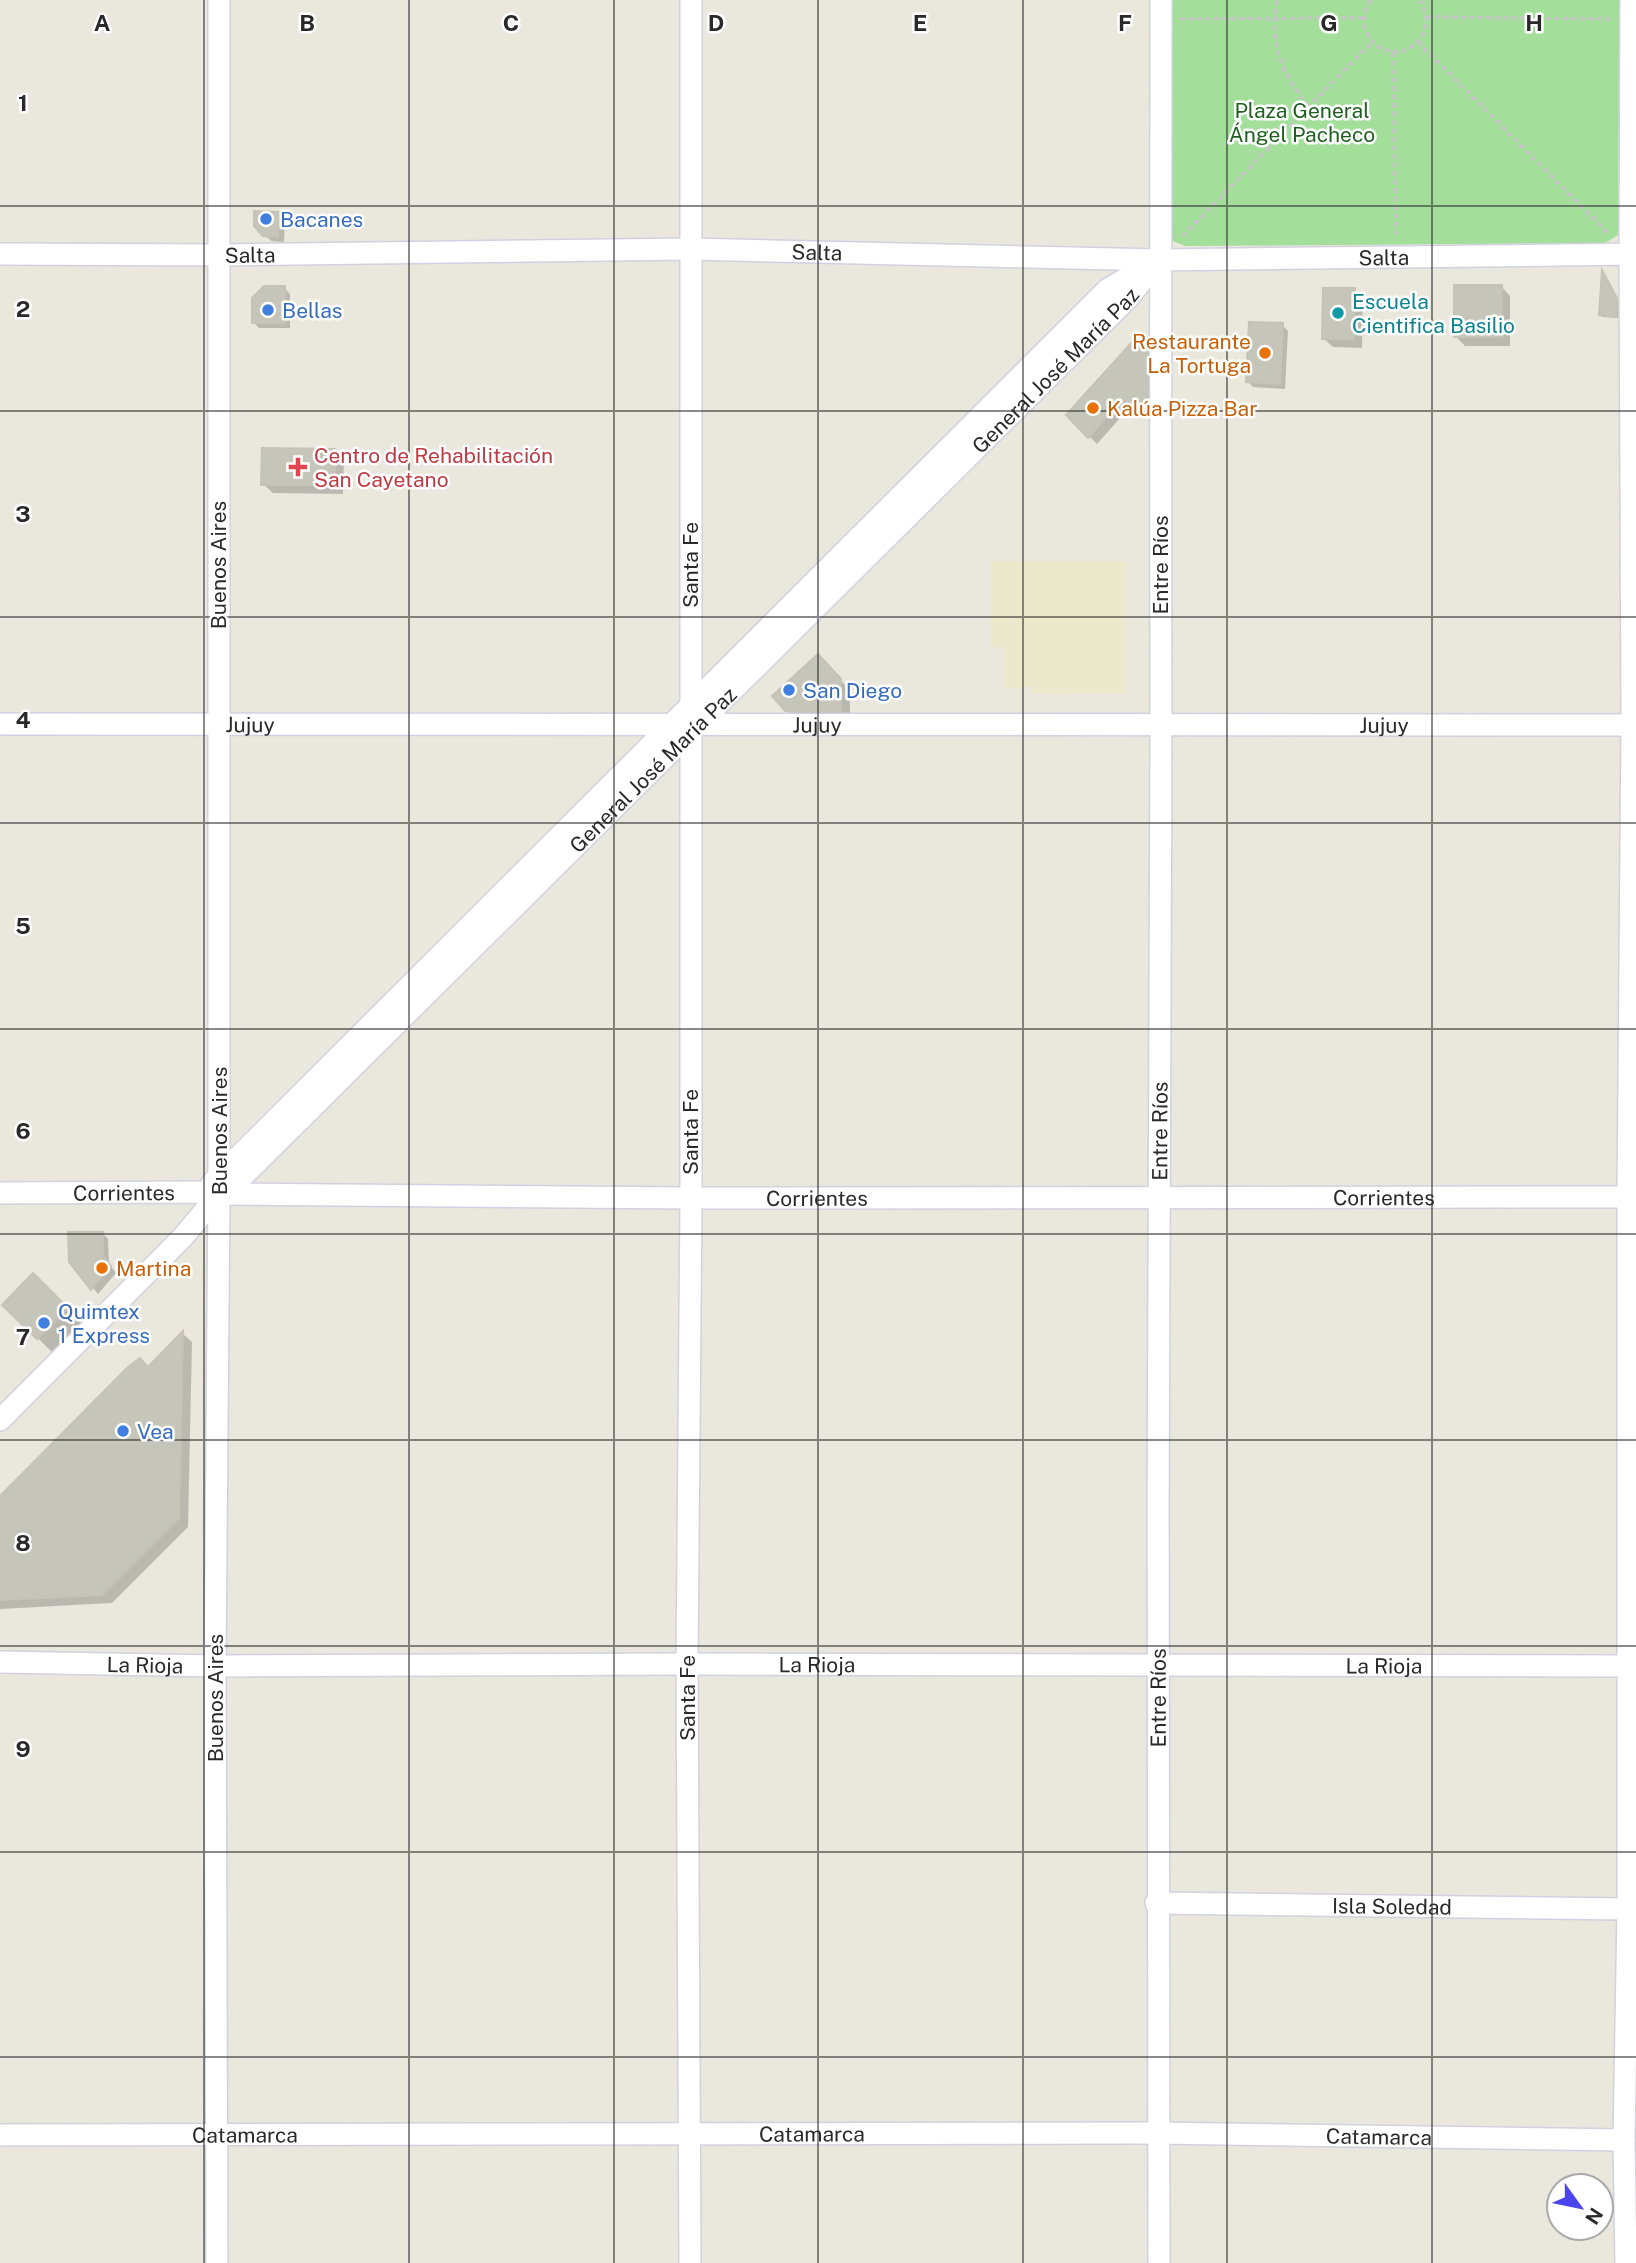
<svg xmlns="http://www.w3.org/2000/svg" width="1636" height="2263" viewBox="0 0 1636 2263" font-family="'Public Sans',sans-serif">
	<rect width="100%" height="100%" fill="#eae7dc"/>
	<path fill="#ebe8cc" d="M 991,561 L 1126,561 L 1126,693 L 1032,694 L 1031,687 L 1005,688 L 1005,647 L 991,647 Z"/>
	<path fill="#a3de9b" d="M 1171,0 L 1620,0 L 1618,235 L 1605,243 L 1185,246 L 1173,241 L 1169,230 Z"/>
	<g fill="#0003">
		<path d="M 279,214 L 285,220 L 284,242 L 271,241 L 255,225 Z"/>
		<path d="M 1603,274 L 1619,302 L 1618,318 L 1603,317 L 1600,315 Z"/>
		<path d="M 1501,286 L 1510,296 L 1510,346 L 1465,346 L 1456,337 Z"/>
		<path d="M 284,288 L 290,294 L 290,328 L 259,328 L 253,322 Z"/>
		<path d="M 1354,290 L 1363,299 L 1362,348 L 1333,347 L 1323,338 Z"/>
		<path d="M 1282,325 L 1288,331 L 1285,389 L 1253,387 L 1247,381 Z"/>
		<path d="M 1146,350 L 1155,358 L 1155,411 L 1128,409 L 1097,444 L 1068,415 Z"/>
		<path d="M 335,450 L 344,460 L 343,494 L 273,493 L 263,484 Z"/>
		<path d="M 827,666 L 850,690 L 850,720 L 796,720 L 787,710 Z"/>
		<path d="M 102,1233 L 108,1239 L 109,1264 L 116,1273 L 98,1294 L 71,1261 Z"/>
		<path d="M 33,1276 L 86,1328 L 57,1357 L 4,1305 Z"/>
		<path d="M 183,1334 L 192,1342 L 188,1527 L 112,1603 L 0,1609 L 0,1499 L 148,1369 Z"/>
	</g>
	<g fill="#c6c5ba" stroke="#c6c3b6" stroke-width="2">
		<path d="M 254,211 L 279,212 L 278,237 L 263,236 L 254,226 Z"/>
		<path d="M 1602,270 L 1617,298 L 1616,317 L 1599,315 Z"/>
		<rect x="1454" y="285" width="48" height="52"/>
		<path d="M 264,286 L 285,286 L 285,323 L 252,323 L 252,298 Z"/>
		<path d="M 1323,288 L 1355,288 L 1354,339 L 1322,339 Z"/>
		<path d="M 1249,322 L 1283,323 L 1280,384 L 1246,382 Z"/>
		<path d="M 1133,341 L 1147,348 L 1148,404 L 1120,402 L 1088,438 L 1066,415 Z"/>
		<path d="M 262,448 L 335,449 L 335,485 L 261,485 Z"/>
		<path d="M 818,654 L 841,679 L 841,711 L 785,711 L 772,696 Z"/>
		<path d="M 68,1232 L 103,1232 L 103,1256 L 111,1266 L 91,1290 L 69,1262 Z"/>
		<path d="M 33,1273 L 68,1308 L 37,1339 L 2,1305 Z"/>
		<path d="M 183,1331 L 179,1518 L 102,1595 L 0,1600 L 0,1496 L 128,1367 L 140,1358 L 148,1367 Z"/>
	</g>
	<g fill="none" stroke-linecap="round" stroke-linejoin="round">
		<defs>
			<g id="minor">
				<path id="s1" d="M 0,254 L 219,255 L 690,249 L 1159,260 L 1636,254"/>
				<path id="s2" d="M 0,724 L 1636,725"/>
				<path d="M 212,1183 L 1108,289 L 1148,266"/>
				<path id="s3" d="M 0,1193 L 202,1192 L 219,1194 L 691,1198 L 1636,1197"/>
				<path id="s4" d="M 0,1420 L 182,1238 L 219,1194 L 243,1176 L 1128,298 L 1159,260"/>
				<path id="s5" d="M 0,1662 L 215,1666 L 687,1664 L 1636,1666"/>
				<path id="s6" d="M 1156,1903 L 1628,1909"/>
				<path id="s7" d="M 0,2135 L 1158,2133 L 1624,2140"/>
				<path id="s8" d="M 217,2263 L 215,1666 L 219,1194 L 219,0"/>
				<path d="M 690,2263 L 687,1664 L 691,1198 L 691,0"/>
				<path id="s9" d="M 1159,2263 C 1156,1751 1159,1240 1161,728 C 1161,485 1160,243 1161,0"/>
				<path d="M 1626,2263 L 1624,2140 L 1628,1909 L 1628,1197 L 1632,725 L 1630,254 L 1631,0"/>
			</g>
		</defs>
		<use href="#minor" stroke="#d2d1e1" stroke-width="24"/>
		<g stroke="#c7c7c7" stroke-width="3.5" stroke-dasharray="5 3.5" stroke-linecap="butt">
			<path d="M 1277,0 C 1270,47 1280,69 1308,106"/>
			<path d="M 1371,0 C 1345,39 1400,72 1422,36 C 1429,23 1427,12 1420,0"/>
			<path d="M 1427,17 L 1610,19"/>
			<path d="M 1180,19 L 1363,18"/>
			<path d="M 1418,42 L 1609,234"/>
			<path d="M 1393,52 L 1396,235"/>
			<path d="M 1183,236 L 1372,42"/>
		</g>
		<use href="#minor" stroke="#fff" stroke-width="21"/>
	</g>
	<path fill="none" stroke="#292929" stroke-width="2" stroke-opacity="0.55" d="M 204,0 L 204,2263M 409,0 L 409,2263M 614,0 L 614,2263M 818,0 L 818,2263M 1023,0 L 1023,2263M 1227,0 L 1227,2263M 1432,0 L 1432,2263M 0,206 L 1636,206M 0,411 L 1636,411M 0,617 L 1636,617M 0,823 L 1636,823M 0,1029 L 1636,1029M 0,1234 L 1636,1234M 0,1440 L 1636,1440M 0,1646 L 1636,1646M 0,1852 L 1636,1852M 0,2057 L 1636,2057"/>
	<g fill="#3f7fe0" stroke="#fff" stroke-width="2.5">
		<circle cx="266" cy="219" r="7"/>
		<circle cx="268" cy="310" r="7"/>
		<circle cx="789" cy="690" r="7"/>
		<circle cx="44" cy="1323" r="7"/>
		<circle cx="123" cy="1431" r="7"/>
	</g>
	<circle fill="#0f9aa8" stroke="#fff" stroke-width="2.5" cx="1338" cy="313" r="7"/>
	<g fill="#e8710a" stroke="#fff" stroke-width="2.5">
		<circle cx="1265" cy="353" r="7"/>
		<circle cx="1093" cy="408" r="7"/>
		<circle cx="102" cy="1268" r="7"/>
	</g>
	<path fill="#e0444e" stroke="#fff" stroke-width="2.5" d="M294.5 456.5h7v7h7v7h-7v7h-7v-7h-7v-7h7z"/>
	<g text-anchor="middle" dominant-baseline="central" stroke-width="5" stroke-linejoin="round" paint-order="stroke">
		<g font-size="21" fill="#1e611f" stroke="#fff">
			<text x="1302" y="110">Plaza General<tspan x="1302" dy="24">Ángel Pacheco</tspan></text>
		</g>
		<g font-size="21" fill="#366cbe" stroke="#fff" text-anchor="start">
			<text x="280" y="219">Bacanes</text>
			<text x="282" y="310">Bellas</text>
			<text x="803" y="690">San Diego</text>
			<text x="58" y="1311">Quimtex<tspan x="58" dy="24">1 Express</tspan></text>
			<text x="137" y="1431">Vea</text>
		</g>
		<g font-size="21" fill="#292929" stroke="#fff">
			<text stroke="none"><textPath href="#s1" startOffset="817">Salta</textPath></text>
			<text stroke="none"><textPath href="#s1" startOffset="250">Salta</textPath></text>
			<text stroke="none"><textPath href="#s1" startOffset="1384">Salta</textPath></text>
			<text stroke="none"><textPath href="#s4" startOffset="1489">General José María Paz</textPath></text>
			<text transform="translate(218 565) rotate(-90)">Buenos Aires</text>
			<text transform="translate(690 565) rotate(-90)">Santa Fe</text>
			<text transform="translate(1160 565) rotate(-90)">Entre Ríos</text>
			<text stroke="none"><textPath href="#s2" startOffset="250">Jujuy</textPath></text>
			<text stroke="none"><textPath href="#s2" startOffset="817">Jujuy</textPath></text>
			<text stroke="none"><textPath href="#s2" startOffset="1384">Jujuy</textPath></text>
			<text stroke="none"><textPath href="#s4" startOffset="922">General José María Paz</textPath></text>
			<text stroke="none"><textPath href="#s9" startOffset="1132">Entre Ríos</textPath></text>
			<text stroke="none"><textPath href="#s8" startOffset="1132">Buenos Aires</textPath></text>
			<text transform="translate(690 1132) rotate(-90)">Santa Fe</text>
			<text stroke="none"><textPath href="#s3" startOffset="124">Corrientes</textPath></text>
			<text stroke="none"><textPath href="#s3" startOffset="1384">Corrientes</textPath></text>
			<text stroke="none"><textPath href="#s3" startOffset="817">Corrientes</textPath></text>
			<text stroke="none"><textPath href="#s5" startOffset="817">La Rioja</textPath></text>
			<text stroke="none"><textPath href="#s5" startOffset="145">La Rioja</textPath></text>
			<text stroke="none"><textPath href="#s5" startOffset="1384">La Rioja</textPath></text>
			<text transform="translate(215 1698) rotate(-90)">Buenos Aires</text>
			<text transform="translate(687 1698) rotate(-90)">Santa Fe</text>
			<text stroke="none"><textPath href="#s9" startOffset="565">Entre Ríos</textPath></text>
			<text stroke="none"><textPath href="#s6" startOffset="236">Isla Soledad</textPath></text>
			<text stroke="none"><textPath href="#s7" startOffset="812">Catamarca</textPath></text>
			<text stroke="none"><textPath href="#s7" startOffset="245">Catamarca</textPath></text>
			<text stroke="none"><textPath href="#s7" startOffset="1379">Catamarca</textPath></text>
		</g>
		<g font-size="21" fill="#0d838f" stroke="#fff" text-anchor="start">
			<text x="1352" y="301">Escuela<tspan x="1352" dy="24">Cientifica Basilio</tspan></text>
		</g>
		<g font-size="21" fill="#c56008" stroke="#fff" text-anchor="start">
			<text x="1251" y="341" text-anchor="end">Restaurante<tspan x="1251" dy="24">La Tortuga</tspan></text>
			<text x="1107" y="408">Kalúa Pizza Bar</text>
			<text x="116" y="1268">Martina</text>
		</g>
		<g font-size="21" fill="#be3a42" stroke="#fff" text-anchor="start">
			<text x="314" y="455">Centro de Rehabilitación<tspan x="314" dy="24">San Cayetano</tspan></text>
		</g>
	</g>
	<g font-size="23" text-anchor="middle" font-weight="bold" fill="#292929" stroke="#fff" stroke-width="5" stroke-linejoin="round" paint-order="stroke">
		<text x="102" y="31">A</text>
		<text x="307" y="31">B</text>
		<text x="511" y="31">C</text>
		<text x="716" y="31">D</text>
		<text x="920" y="31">E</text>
		<text x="1125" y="31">F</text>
		<text x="1329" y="31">G</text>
		<text x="1534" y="31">H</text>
		<text x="23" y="111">1</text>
		<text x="23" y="317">2</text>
		<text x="23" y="522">3</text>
		<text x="23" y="728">4</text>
		<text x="23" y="934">5</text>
		<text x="23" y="1139">6</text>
		<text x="23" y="1345">7</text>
		<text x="23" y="1551">8</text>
		<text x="23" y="1757">9</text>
	</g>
	<g transform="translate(1580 2207) rotate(123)"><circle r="33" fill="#ffffff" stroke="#a9a9a9" stroke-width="2"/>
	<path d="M0-5L12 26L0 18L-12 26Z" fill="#4b45ee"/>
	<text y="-10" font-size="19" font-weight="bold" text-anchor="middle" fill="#292929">N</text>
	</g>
</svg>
